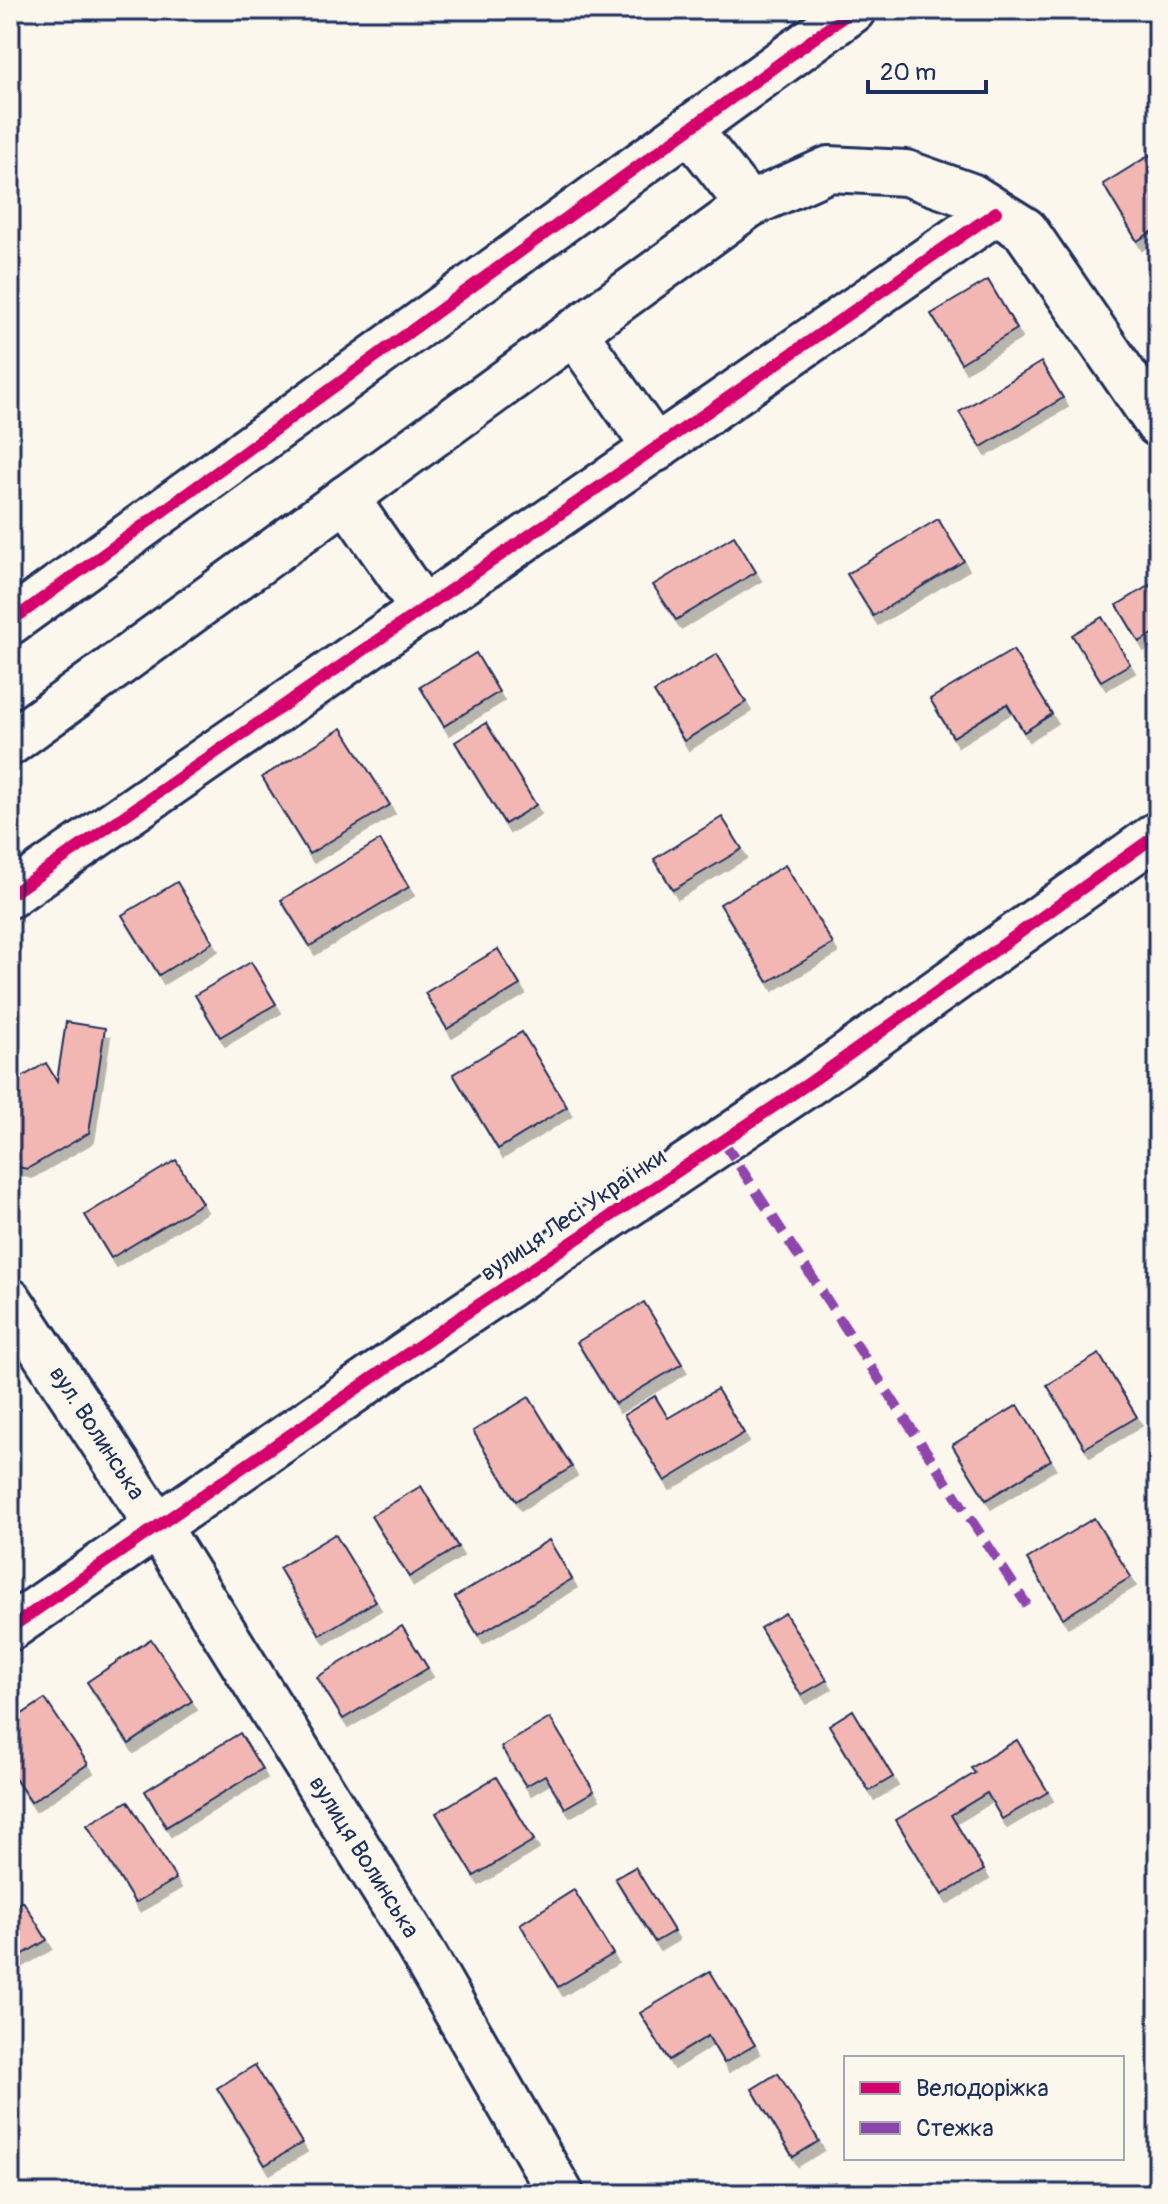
<svg xmlns="http://www.w3.org/2000/svg" width="1168" height="2204" viewBox="0 0 1168 2204" font-family="Pangolin,sans-serif">
	<defs>
		<filter id="shadow"><feDropShadow dx="5" dy="9" stdDeviation="0" flood-color="#0004"/></filter>
	</defs>
	<rect width="100%" height="100%" fill="#fbf7ec"/>
	<filter id="ink" filterUnits="userSpaceOnUse"><feTurbulence type="fractalNoise" baseFrequency=".0125" numOctaves="2"/><feDisplacementMap in="SourceGraphic" scale="16" xChannelSelector="R" yChannelSelector="G"/><feConvolveMatrix kernelMatrix="1 2 1 2 8 2 1 2 1" color-interpolation-filters="sRGB"/></filter>
	<g filter="url(#ink)">
		<g fill="#f2b7b3" stroke="#1b2f5e" stroke-width="2" filter="url(#shadow)">
			<path d="M 1150,155 L 1158,168 L 1158,228 L 1137,241 L 1103,184 Z"/>
			<path d="M 988,280 L 1017,329 L 961,363 L 931,314 Z"/>
			<path d="M 1041,362 L 1063,398 L 981,447 L 959,412 Z"/>
			<path d="M 938,519 L 964,561 L 873,616 L 847,574 Z"/>
			<path d="M 734,536 L 756,572 L 676,620 L 653,585 Z"/>
			<path d="M 1158,580 L 1158,631 L 1139,642 L 1117,605 Z"/>
			<path d="M 1102,617 L 1130,664 L 1101,681 L 1072,635 Z"/>
			<path d="M 1013,650 L 1052,714 L 1024,732 L 1007,704 L 953,737 L 930,699 Z"/>
			<path d="M 476,653 L 499,692 L 444,726 L 420,687 Z"/>
			<path d="M 717,654 L 746,702 L 684,741 L 654,692 Z"/>
			<path d="M 486,723 L 536,805 L 505,824 L 455,742 Z"/>
			<path d="M 342,728 L 390,805 L 309,854 L 262,777 Z"/>
			<path d="M 722,817 L 742,849 L 673,890 L 654,859 Z"/>
			<path d="M 380,840 L 409,887 L 310,946 L 281,900 Z"/>
			<path d="M 785,865 L 833,944 L 768,982 L 720,904 Z"/>
			<path d="M 177,882 L 213,942 L 159,975 L 122,915 Z"/>
			<path d="M 498,949 L 520,985 L 447,1029 L 425,993 Z"/>
			<path d="M 251,962 L 276,1004 L 220,1037 L 195,995 Z"/>
			<path d="M 66,1022 L 105,1028 L 89,1133 L 27,1169 L 10,1165 L 10,1084 L 46,1063 L 57,1081 Z"/>
			<path d="M 522,1032 L 567,1107 L 498,1149 L 453,1074 Z"/>
			<path d="M 176,1160 L 202,1203 L 111,1258 L 85,1215 Z"/>
			<path d="M 644,1302 L 682,1364 L 615,1404 L 577,1342 Z"/>
			<path d="M 1099,1354 L 1137,1417 L 1085,1448 L 1047,1385 Z"/>
			<path d="M 717,1389 L 744,1433 L 665,1481 L 624,1415 L 655,1396 L 668,1418 Z"/>
			<path d="M 529,1397 L 572,1467 L 516,1501 L 473,1431 Z"/>
			<path d="M 1018,1405 L 1051,1460 L 986,1500 L 952,1445 Z"/>
			<path d="M 421,1486 L 458,1547 L 409,1577 L 371,1516 Z"/>
			<path d="M 1094,1518 L 1131,1577 L 1063,1618 L 1027,1559 Z"/>
			<path d="M 335,1534 L 376,1601 L 320,1635 L 279,1568 Z"/>
			<path d="M 549,1540 L 572,1579 L 478,1635 L 455,1597 Z"/>
			<path d="M 785,1613 L 827,1680 L 801,1695 L 760,1628 Z"/>
			<path d="M 402,1626 L 428,1668 L 343,1719 L 317,1677 Z"/>
			<path d="M 151,1639 L 192,1701 L 129,1744 L 87,1682 Z"/>
			<path d="M 45,1699 L 88,1764 L 31,1802 L 10,1771 L 10,1722 Z"/>
			<path d="M 853,1710 L 893,1777 L 869,1791 L 829,1725 Z"/>
			<path d="M 550,1718 L 594,1791 L 565,1808 L 545,1775 L 526,1786 L 501,1747 Z"/>
			<path d="M 240,1733 L 262,1769 L 166,1827 L 145,1791 Z"/>
			<path d="M 1017,1740 L 1048,1792 L 1002,1819 L 987,1793 L 951,1815 L 984,1870 L 942,1895 L 896,1820 L 975,1773 L 971,1768 Z"/>
			<path d="M 496,1777 L 534,1840 L 474,1876 L 436,1813 Z"/>
			<path d="M 128,1801 L 176,1879 L 135,1903 L 87,1825 Z"/>
			<path d="M 635,1867 L 674,1931 L 655,1942 L 615,1878 Z"/>
			<path d="M 574,1890 L 613,1954 L 558,1987 L 520,1924 Z"/>
			<path d="M 23,1901 L 47,1940 L 10,1962 L 10,1909 Z"/>
			<path d="M 710,1971 L 755,2045 L 724,2063 L 708,2036 L 669,2060 L 640,2013 Z"/>
			<path d="M 255,2065 L 302,2143 L 265,2165 L 217,2088 Z"/>
			<path d="M 778,2073 L 819,2141 L 793,2157 L 752,2089 Z"/>
		</g>
		<g fill="none" stroke-linecap="round" stroke-linejoin="round">
			<defs>
				<g id="minor">
					<path d="M 689,129 L 749,205 L 829,169 L 906,173 L 971,196 L 1025,230 L 1158,424"/>
					<path d="M 574,332 L 656,449"/>
					<path d="M 346,498 L 424,610"/>
					<path d="M 10,743 L 749,205"/>
					<path d="M 10,895 L 996,212"/>
					<path d="M 10,1301 L 157,1525 L 413,1936 L 561,2194"/>
					<path d="M 10,1628 L 459,1318 L 812,1081 L 1158,834"/>
				</g>
				<path id="highway" d="M 10,622 L 853,10"/>
			</defs>
			<use href="#minor" stroke="#1b2f5e" stroke-width="50"/>
			<use href="#highway" stroke="#1b2f5e" stroke-width="50"/>
			<use href="#minor" stroke="#fbf7ec" stroke-width="44"/>
			<use href="#highway" stroke="#fbf7ec" stroke-width="44"/>
			<path stroke="#8e44ad" stroke-width="10" stroke-dasharray="20 10" stroke-linecap="butt" d="M 723,1141 L 1027,1605"/>
			<defs>
				<g id="cycleway">
					<path d="M 10,622 L 853,10"/>
					<path d="M 10,895 L 996,212"/>
					<path d="M 10,1628 L 459,1318 L 812,1081 L 1158,834"/>
				</g>
			</defs>
			<use href="#cycleway" stroke="#fbf7ec" stroke-width="17"/>
			<use href="#cycleway" stroke="#d6006c" stroke-width="12"/>
		</g>
	</g>
	<g text-anchor="middle" dominant-baseline="central" stroke-width="6" stroke-linejoin="round" paint-order="stroke">
		<g font-size="24" fill="#1b2f5e" stroke="#fbf7ec">
			<text transform="translate(573 1215) rotate(-34)">вулиця Лесі Українки</text>
			<text transform="translate(97 1433) rotate(57)">вул. Волинська</text>
			<text transform="translate(364 1857) rotate(58)">вулиця Волинська</text>
		</g>
	</g>
	<rect width="1168" height="2204" fill="none" stroke="#fbf7ec" stroke-width="40"/>
	<rect x="20" y="20" width="1128" height="2164" fill="none" stroke="#1b2f5e" stroke-width="3" filter="url(#ink)"/>
	<rect x="844" y="2056" width="280" height="104" fill="#fbf7ec" stroke="#a1a7b3" stroke-width="2"/>
	<rect x="860" y="2082" width="40" height="12" fill="#d6006c" stroke="#a1a7b3" stroke-width="2"/>
	<text x="916" y="2096" font-size="24" fill="#1b2f5e">Велодоріжка</text>
	<rect x="860" y="2122" width="40" height="12" fill="#8e44ad" stroke="#a1a7b3" stroke-width="2"/>
	<text x="916" y="2136" font-size="24" fill="#1b2f5e">Стежка</text>
	<path d="M868 80v12h118v-12" fill="none" stroke="#1b2f5e" stroke-width="4"/>
	<text x="880" y="80" font-size="24" fill="#1b2f5e" stroke="#fbf7ec" stroke-width="6" paint-order="stroke">20 m</text>
</svg>
